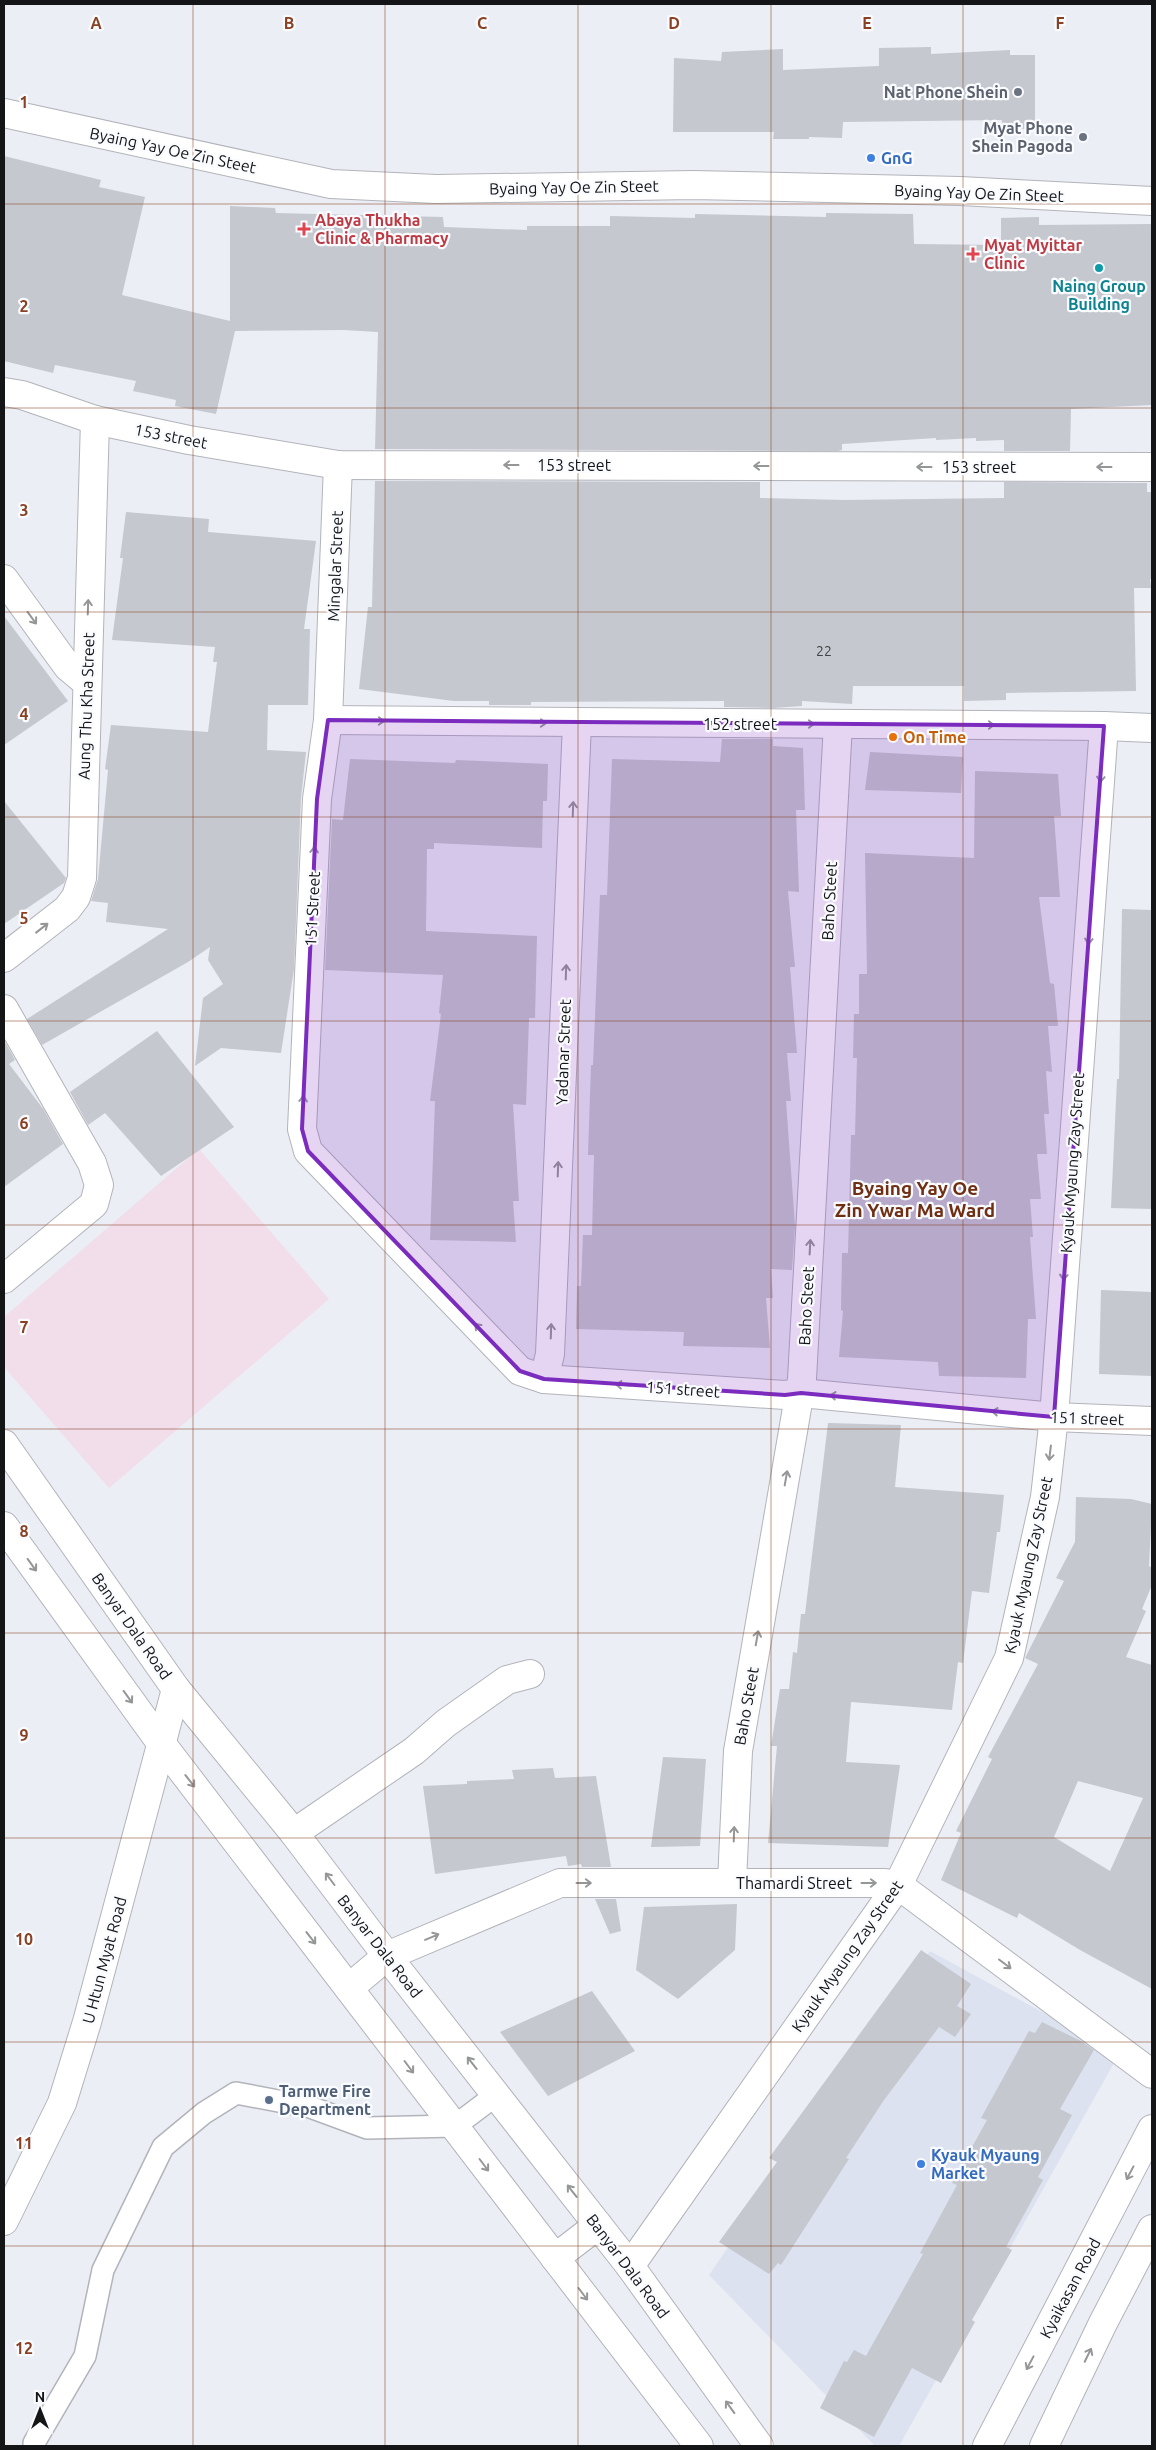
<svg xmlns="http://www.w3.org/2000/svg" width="1156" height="2450" viewBox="0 0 1156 2450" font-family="Ubuntu,sans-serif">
	<rect width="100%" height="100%" fill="#ebeef4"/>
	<path fill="#dce2ef" d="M 930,1951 L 1119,2054 L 899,2446 L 875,2446 L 709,2275 Z"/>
	<path fill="#f2ddeb" d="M 199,1149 L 329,1299 L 109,1488 L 4,1367 L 4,1317 Z"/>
	<g fill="#c5c8ce" fill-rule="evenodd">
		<path d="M 931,47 L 931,54 L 1010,50 L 1010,55 L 1035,55 L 1035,129 L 1002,129 L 1002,120 L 843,122 L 842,138 L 809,137 L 809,139 L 773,139 L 774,132 L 673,132 L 674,58 L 721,61 L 722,52 L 783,49 L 783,70 L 879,66 L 879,48 Z"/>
		<path d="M 4,156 L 101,180 L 99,187 L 145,197 L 122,295 L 230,321 L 230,206 L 275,208 L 276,213 L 443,217 L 444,227 L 527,230 L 527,226 L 610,226 L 610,216 L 695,218 L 695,214 L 826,217 L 826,213 L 913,214 L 914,244 L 1001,245 L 1001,218 L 1039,217 L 1039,225 L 1152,224 L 1152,405 L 1071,409 L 1070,451 L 1004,451 L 1004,440 L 976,441 L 976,438 L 936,440 L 936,438 L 842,444 L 842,450 L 838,451 L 375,449 L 378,332 L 344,330 L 235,331 L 216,414 L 175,406 L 176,400 L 133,391 L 136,381 L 55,365 L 53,373 L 4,361 Z"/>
		<path d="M 375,481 L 760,482 L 760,498 L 844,500 L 1004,498 L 1004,482 L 1147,483 L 1147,492 L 1152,492 L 1152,579 L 1150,579 L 1151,588 L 1134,588 L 1136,691 L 1006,693 L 1006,700 L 964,701 L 964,686 L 853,686 L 852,704 L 802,701 L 802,706 L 773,708 L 724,707 L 724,701 L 531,702 L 531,705 L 489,705 L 489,701 L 454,701 L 359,689 L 368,607 L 372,607 Z"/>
		<path d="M 126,512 L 209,519 L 208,532 L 316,541 L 304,629 L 310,629 L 308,705 L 268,705 L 267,750 L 306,752 L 301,798 L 294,969 L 281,1053 L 221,1048 L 195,1066 L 203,998 L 223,984 L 208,960 L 210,947 L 188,962 L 42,1045 L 27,1019 L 168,929 L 106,922 L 108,903 L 91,901 L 98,879 L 108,770 L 105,769 L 111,725 L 208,732 L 217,662 L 213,662 L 215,647 L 112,640 L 123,558 L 120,558 Z"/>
		<path d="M 4,616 L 68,701 L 4,745 Z"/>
		<path d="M 722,739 L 773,739 L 773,746 L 803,748 L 805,810 L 796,810 L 799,892 L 788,891 L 795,967 L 790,967 L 797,1053 L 787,1053 L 791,1101 L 786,1101 L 795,1226 L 792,1270 L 771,1269 L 773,1298 L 766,1298 L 770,1348 L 683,1346 L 684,1332 L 576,1329 L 577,1286 L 581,1286 L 583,1235 L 592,1235 L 594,1155 L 588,1155 L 591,1065 L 593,1065 L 600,895 L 607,895 L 612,759 L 720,762 Z"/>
		<path d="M 870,752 L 963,757 L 961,793 L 865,790 Z"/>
		<path d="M 350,759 L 455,763 L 456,760 L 548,764 L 547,801 L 543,801 L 542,848 L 434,843 L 434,849 L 427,849 L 426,931 L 537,936 L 535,1018 L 529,1018 L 526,1105 L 513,1104 L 519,1201 L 513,1201 L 516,1242 L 430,1240 L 435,1101 L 430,1101 L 441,1014 L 439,1013 L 443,975 L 325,970 L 332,819 L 343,820 Z"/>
		<path d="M 975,771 L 1058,774 L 1061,816 L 1054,816 L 1060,897 L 1039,897 L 1050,983 L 1054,984 L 1058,1026 L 1048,1026 L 1052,1072 L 1046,1071 L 1049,1114 L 1044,1114 L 1047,1154 L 1037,1154 L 1041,1199 L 1030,1199 L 1033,1237 L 1030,1237 L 1036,1319 L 1028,1319 L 1026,1378 L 939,1376 L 938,1362 L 839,1357 L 843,1311 L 841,1310 L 842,1253 L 848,1253 L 851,1135 L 855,1135 L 857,1058 L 853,1058 L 854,1014 L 859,1014 L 859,974 L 867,974 L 865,853 L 974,858 Z"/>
		<path d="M 4,801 L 66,878 L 64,883 L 4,924 Z"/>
		<path d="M 1122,909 L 1152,910 L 1152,1209 L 1111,1208 L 1117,1079 L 1119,1079 Z"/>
		<path d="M 157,1031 L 234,1127 L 161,1176 L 105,1113 L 88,1125 L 70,1092 Z"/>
		<path d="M 4,1040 L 15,1060 L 9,1064 L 44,1110 L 63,1144 L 4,1187 Z"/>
		<path d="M 1101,1290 L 1152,1292 L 1152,1376 L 1099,1374 Z"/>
		<path d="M 828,1423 L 901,1425 L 895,1487 L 1004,1495 L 1000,1532 L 997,1532 L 989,1593 L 972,1591 L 963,1663 L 958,1662 L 952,1710 L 851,1702 L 846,1762 L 900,1765 L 888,1847 L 768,1843 L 777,1746 L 771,1746 L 780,1689 L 789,1689 L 793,1652 L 797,1653 L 801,1614 L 805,1614 Z"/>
		<path d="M 1076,1497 L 1131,1499 L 1152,1504 L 1149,1566 L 1152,1568 L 1152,1585 L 1142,1609 L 1146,1611 L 1126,1657 L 1152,1665 L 1152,1989 L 1080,1950 L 1019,1913 L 1017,1918 L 941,1880 L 961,1833 L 956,1831 L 992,1759 L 988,1757 L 1038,1664 L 1025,1658 L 1064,1581 L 1056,1578 L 1075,1542 ZM 1078,1781 L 1143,1798 L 1110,1871 L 1054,1837 Z"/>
		<path d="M 663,1757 L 706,1759 L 700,1846 L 651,1847 Z"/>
		<path d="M 553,1768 L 555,1778 L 596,1776 L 611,1867 L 582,1867 L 581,1864 L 568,1866 L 566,1856 L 435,1874 L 423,1786 L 467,1784 L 467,1781 L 514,1779 L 512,1770 Z"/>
		<path d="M 595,1899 L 616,1899 L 621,1931 L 610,1934 Z"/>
		<path d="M 737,1904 L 735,1950 L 678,1999 L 636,1970 L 644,1907 Z"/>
		<path d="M 921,1950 L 971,1984 L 957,2006 L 971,2014 L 955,2037 L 939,2027 L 884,2100 L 846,2158 L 849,2159 L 781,2265 L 778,2263 L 769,2274 L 719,2242 L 777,2162 L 769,2158 Z"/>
		<path d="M 592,1991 L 635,2051 L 548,2096 L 500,2032 Z"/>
		<path d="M 1042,2022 L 1081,2041 L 1094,2050 L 1060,2109 L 1072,2115 L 1038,2177 L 1043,2180 L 1006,2247 L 1012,2250 L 972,2320 L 975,2322 L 941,2383 L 912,2368 L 874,2437 L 820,2408 L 844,2361 L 847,2362 L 854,2350 L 866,2356 L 923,2254 L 920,2253 L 957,2185 L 952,2183 L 987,2120 L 981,2118 L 1029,2031 L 1035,2033 Z"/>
	</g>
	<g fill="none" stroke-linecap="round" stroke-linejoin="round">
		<defs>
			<path id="lane" d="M 34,2443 L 85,2356 L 103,2270 L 163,2147 L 204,2113 L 236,2093 L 310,2107 L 367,2128 L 455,2126 L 496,2095"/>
			<g id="street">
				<path d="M 4,113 L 331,184 L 436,189 L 693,185 L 960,191 L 1152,201"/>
				<path d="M 4,392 L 22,395 L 95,420 L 189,440 L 338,465 L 1152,467"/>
				<path d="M 338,465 L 328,720 L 317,799 L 302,1129 L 308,1151 L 520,1371 L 544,1379 L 785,1395 L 801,1393 L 1054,1417 L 1152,1421"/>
				<path d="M 4,579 L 68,667 L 86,682"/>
				<path d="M 328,720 L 1104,726 L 1152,728"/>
				<path d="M 4,958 L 67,909 L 76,897 L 82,878 L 95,420"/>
				<path d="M 4,1009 L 92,1163 L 99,1185 L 94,1204 L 4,1279"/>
				<path d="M 544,1379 L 550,1354 L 577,723"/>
				<path d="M 294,1833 L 414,1751 L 446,1723 L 507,1680 L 530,1674"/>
				<path d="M 732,1882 L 738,1751 L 802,1379 L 838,724"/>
				<path d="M 349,1988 L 387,1956 L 560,1883 L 885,1883 L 898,1885 L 1152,2074"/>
				<path d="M 4,2221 L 62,2103 L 87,2022 L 176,1689"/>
				<path d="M 630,2266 L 898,1885 L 1009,1658 L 1045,1497 L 1054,1417 L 1104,726"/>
			</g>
			<g id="primary">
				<path d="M 4,1444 L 176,1689 L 294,1833 L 387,1956 L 630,2266 L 759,2446"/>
				<path d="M 4,1526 L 161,1743 L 699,2446"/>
				<path d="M 555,2258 L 598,2225"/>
				<path d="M 987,2446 L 1152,2129"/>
				<path d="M 1044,2446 L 1103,2323 L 1152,2229"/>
			</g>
		</defs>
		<use href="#lane" stroke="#b2b4bb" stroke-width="24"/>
		<use href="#street" stroke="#b2b4bb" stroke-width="30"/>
		<use href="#primary" stroke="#b2b4bb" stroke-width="30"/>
		<use href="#lane" stroke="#fff" stroke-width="21"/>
		<use href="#street" stroke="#fff" stroke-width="28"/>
		<use href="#primary" stroke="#fff" stroke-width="28"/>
	</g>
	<defs><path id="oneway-shaft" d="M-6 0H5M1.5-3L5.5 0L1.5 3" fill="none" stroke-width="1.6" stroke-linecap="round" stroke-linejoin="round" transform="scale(1.25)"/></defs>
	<g stroke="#959697">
		<use href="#oneway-shaft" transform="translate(511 465) rotate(-180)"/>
		<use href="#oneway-shaft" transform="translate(761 466) rotate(-180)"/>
		<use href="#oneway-shaft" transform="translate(924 467) rotate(-180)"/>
		<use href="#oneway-shaft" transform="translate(1104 467) rotate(-180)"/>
		<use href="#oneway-shaft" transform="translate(88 607) rotate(-88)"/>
		<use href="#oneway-shaft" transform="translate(32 618) rotate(54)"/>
		<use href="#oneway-shaft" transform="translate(377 721) rotate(1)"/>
		<use href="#oneway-shaft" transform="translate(539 723) rotate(1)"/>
		<use href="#oneway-shaft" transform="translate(807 724)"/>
		<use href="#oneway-shaft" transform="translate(987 725)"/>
		<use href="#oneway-shaft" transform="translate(1101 775) rotate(94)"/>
		<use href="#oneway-shaft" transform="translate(573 809) rotate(-88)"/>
		<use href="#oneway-shaft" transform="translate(314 854) rotate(-87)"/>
		<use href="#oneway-shaft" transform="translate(42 928) rotate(-38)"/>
		<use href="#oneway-shaft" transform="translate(1089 937) rotate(94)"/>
		<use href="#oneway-shaft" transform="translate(566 972) rotate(-88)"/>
		<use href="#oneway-shaft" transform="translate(303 1103) rotate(-87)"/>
		<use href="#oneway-shaft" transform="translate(558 1169) rotate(-88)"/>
		<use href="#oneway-shaft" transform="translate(810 1247) rotate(-87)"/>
		<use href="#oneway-shaft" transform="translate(1064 1273) rotate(94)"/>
		<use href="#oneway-shaft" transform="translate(480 1329) rotate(-134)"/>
		<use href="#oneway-shaft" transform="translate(551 1331) rotate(-88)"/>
		<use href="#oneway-shaft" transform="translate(623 1385) rotate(-176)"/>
		<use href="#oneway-shaft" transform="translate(837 1396) rotate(-174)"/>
		<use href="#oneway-shaft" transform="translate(999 1412) rotate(-174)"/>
		<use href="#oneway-shaft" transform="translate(1050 1453) rotate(97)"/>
		<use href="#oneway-shaft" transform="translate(786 1478) rotate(-80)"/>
		<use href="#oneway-shaft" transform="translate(32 1565) rotate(54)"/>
		<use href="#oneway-shaft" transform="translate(757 1638) rotate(-80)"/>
		<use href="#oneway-shaft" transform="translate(128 1697) rotate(54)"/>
		<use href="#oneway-shaft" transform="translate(190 1781) rotate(52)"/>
		<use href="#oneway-shaft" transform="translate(734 1834) rotate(-88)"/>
		<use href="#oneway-shaft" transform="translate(330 1879) rotate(-127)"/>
		<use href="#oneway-shaft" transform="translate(584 1883)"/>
		<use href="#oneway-shaft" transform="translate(869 1883)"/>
		<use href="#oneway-shaft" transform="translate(432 1937) rotate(-23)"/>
		<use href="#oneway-shaft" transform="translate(311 1938) rotate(52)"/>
		<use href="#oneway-shaft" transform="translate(1005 1964) rotate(37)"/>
		<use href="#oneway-shaft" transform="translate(472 2063) rotate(-128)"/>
		<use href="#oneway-shaft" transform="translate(409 2067) rotate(53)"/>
		<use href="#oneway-shaft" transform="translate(484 2165) rotate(53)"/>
		<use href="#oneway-shaft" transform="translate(1130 2173) rotate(118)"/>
		<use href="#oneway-shaft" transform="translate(572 2191) rotate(-128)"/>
		<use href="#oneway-shaft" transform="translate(583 2294) rotate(53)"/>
		<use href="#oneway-shaft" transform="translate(1088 2355) rotate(-64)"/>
		<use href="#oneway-shaft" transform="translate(1030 2363) rotate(118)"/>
		<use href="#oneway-shaft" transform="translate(730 2407) rotate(-126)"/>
	</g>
	<path fill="#7b2cbf" fill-opacity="0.2" stroke="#7b2cbf" stroke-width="4" stroke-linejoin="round" d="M 328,720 L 1104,726 L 1054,1417 L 801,1393 L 785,1395 L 544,1379 L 520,1371 L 308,1151 L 302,1129 L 317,799 Z"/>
	<path fill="none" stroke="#894122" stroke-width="1" stroke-opacity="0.55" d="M 193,4 L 193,2446M 385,4 L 385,2446M 578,4 L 578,2446M 771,4 L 771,2446M 963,4 L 963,2446M 4,204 L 1152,204M 4,408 L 1152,408M 4,612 L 1152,612M 4,817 L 1152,817M 4,1021 L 1152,1021M 4,1225 L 1152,1225M 4,1429 L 1152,1429M 4,1633 L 1152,1633M 4,1838 L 1152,1838M 4,2042 L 1152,2042M 4,2246 L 1152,2246"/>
	<g fill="#6b7280" stroke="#f9fbff" stroke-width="2">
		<circle cx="1018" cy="92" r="5"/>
		<circle cx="1083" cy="137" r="5"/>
	</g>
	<g fill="#3f7fe0" stroke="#f9fbff" stroke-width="2">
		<circle cx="871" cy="158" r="5"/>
		<circle cx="921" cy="2164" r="5"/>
	</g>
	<g fill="#e0444e" stroke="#f9fbff" stroke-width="2">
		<path d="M301.5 221.5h5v5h5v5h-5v5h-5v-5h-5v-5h5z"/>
		<path d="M970.5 246.5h5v5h5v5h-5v5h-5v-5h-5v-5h5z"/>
	</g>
	<circle fill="#0f9aa8" stroke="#f9fbff" stroke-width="2" cx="1099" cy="268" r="5"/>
	<circle fill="#e8710a" stroke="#f9fbff" stroke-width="2" cx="893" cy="737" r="5"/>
	<circle fill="#5c6f8a" stroke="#f9fbff" stroke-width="2" cx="269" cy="2100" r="5"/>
	<g text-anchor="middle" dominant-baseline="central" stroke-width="4.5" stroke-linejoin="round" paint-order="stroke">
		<g font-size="14" fill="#404245">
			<text x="824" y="651">22</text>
		</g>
		<g font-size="16" font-weight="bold" fill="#5b616d" stroke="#f9fbff" text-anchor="end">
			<text x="1008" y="92">Nat Phone Shein</text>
			<text x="1073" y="128">Myat Phone<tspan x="1073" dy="18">Shein Pagoda</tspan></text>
		</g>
		<g font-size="16" fill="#141517" stroke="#f9fbff">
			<text transform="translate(173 150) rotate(12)">Byaing Yay Oe Zin Steet</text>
			<text transform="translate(574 187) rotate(-1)">Byaing Yay Oe Zin Steet</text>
			<text transform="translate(979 193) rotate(2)">Byaing Yay Oe Zin Steet</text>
			<text transform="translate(171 436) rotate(11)">153 street</text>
			<text x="574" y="465">153 street</text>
			<text x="979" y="467">153 street</text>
			<text transform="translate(335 566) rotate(-88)">Mingalar Street</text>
			<text transform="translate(86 706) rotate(-88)">Aung Thu Kha Street</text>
			<text x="740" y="724">152 street</text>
			<text transform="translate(829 901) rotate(-87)">Baho Steet</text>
			<text transform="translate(312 909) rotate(-87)">151 Street</text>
			<text transform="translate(563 1052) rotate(-88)">Yadanar Street</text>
			<text transform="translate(1072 1163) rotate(-86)">Kyauk Myaung Zay Street</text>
			<text transform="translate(806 1306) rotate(-87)">Baho Steet</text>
			<text transform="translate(683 1389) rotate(4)">151 street</text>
			<text transform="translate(1087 1418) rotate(2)">151 street</text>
			<text transform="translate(1028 1565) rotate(-78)">Kyauk Myaung Zay Street</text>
			<text transform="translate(132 1626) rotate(55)">Banyar Dala Road</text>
			<text transform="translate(746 1706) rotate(-80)">Baho Steet</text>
			<text x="794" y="1883">Thamardi Street</text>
			<text transform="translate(380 1946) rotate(52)">Banyar Dala Road</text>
			<text transform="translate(847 1956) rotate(-55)">Kyauk Myaung Zay Street</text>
			<text transform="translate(104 1960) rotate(-75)">U Htun Myat Road</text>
			<text transform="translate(628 2266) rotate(53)">Banyar Dala Road</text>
			<text transform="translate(1070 2288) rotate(-62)">Kyaikasan Road</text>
		</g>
		<g font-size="16" font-weight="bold" fill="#366cbe" stroke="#f9fbff" text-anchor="start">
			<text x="881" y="158">GnG</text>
			<text x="931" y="2155">Kyauk Myaung<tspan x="931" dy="18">Market</tspan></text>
		</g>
		<g font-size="16" font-weight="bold" fill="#be3a42" stroke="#f9fbff" text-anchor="start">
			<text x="315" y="220">Abaya Thukha<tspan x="315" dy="18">Clinic &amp; Pharmacy</tspan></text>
			<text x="984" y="245">Myat Myittar<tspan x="984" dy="18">Clinic</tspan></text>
		</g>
		<g font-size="16" font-weight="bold" fill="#0d838f" stroke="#f9fbff">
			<text x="1099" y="286">Naing Group<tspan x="1099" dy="18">Building</tspan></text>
		</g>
		<g font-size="16" font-weight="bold" fill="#c56008" stroke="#f9fbff" text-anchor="start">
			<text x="903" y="737">On Time</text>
		</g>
		<g font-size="16" font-weight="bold" fill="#4e5e75" stroke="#f9fbff" text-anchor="start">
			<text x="279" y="2091">Tarmwe Fire<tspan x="279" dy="18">Department</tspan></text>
		</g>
		<g font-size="19" font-weight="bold" fill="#702f12" stroke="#f9fbff">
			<text x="915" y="1188">Byaing Yay Oe<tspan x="915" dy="22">Zin Ywar Ma Ward</tspan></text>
		</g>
	</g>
	<g font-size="16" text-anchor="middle" font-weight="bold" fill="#894122" stroke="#f9fbff" stroke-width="4.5" stroke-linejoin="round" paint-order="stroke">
		<text x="96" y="29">A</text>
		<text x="289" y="29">B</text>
		<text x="482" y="29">C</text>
		<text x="674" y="29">D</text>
		<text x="867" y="29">E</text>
		<text x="1060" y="29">F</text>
		<text x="24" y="108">1</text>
		<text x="24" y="312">2</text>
		<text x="24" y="516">3</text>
		<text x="24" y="720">4</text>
		<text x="24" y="924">5</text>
		<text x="24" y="1129">6</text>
		<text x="24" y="1333">7</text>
		<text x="24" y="1537">8</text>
		<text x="24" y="1741">9</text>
		<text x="24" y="1945">10</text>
		<text x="24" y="2149">11</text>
		<text x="24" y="2354">12</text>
	</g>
	<rect width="1156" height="2450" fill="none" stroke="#141517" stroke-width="10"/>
	<g transform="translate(40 2410)" stroke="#f9fbff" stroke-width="4" paint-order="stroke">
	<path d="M0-4L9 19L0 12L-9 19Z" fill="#141517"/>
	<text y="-8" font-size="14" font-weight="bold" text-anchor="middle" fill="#141517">N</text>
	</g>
</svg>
